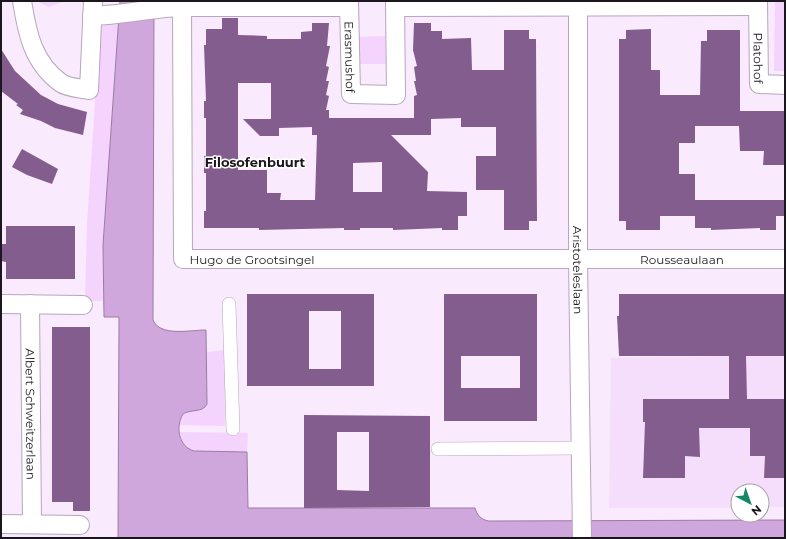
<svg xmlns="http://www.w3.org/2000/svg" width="786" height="539" viewBox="0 0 786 539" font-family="Montserrat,sans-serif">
	<rect width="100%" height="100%" fill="#f9eafd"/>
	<path fill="#f5defc" d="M 720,294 L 785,294 L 785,507 L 762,507 L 762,491 L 738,491 L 738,508 L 609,508 L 611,358 L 720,356 Z"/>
	<g fill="#f4d4fd">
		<path d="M 36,1 L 65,1 L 49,7 Z"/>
		<path d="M 775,1 L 785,1 L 785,71 L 774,71 Z"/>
		<path d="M 119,20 L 103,245 L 103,301 L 85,301 L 87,224 L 100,27 Z"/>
		<path d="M 385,36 L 386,64 L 357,64 L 357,37 Z"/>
		<path d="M 226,350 L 225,426 L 179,425 L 180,419 L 187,411 L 202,409 L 207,404 L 207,352 Z"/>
		<path d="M 180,432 L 248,433 L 247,452 L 194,451 L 187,448 L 183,445 Z"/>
	</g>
	<path fill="#d0a7dc" stroke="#9a7ca3" d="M 120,1 L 154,1 L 153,320 C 160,337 190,330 206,330 L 207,404 C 203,413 190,409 183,414 C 175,427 179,447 194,451 L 247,452 L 248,508 L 475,508 C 477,515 481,520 489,521 L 785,520 L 785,538 L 118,538 L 119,317 L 104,317 L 103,245 Z"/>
	<g fill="#835d8d" fill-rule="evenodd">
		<path d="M 222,18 L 238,18 L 238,35 L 267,36 L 267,39 L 301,39 L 301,32 L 312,31 L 312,23 L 329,23 L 327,46 L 330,46 L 326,66 L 329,67 L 326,81 L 329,81 L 326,95 L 329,96 L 326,110 L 329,110 L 329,118 L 414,118 L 414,96 L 417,95 L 414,81 L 416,81 L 414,67 L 417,66 L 413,50 L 414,23 L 431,23 L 431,31 L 442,31 L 442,39 L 471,38 L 472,70 L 504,70 L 504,30 L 529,30 L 529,39 L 536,39 L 537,221 L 529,221 L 529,230 L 504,230 L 504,190 L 476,190 L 476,156 L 496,156 L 496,127 L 461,127 L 461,118 L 431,119 L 431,135 L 391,135 L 428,172 L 427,191 L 467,192 L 467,216 L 458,216 L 458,230 L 442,230 L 442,228 L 393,230 L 393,228 L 360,228 L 360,230 L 344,230 L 344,228 L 259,230 L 259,228 L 204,228 L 204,211 L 206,211 L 206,173 L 204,173 L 204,156 L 206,156 L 206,118 L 204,118 L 204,101 L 206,101 L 204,45 L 206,45 L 206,29 L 222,29 ZM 238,83 L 271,83 L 271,119 L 243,119 L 260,136 L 279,136 L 279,128 L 312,127 L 312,135 L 317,135 L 315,200 L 280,200 L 281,193 L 267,193 L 267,170 L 238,170 ZM 382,162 L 382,192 L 353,192 L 353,163 Z"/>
		<path d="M 651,29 L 651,70 L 660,70 L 660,95 L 700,95 L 701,41 L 707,41 L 707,30 L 740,30 L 740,111 L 785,111 L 785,165 L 763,165 L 764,151 L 740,151 L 739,126 L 695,126 L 695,143 L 679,143 L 679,174 L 695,174 L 695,200 L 785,200 L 785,216 L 776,216 L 776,230 L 760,230 L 760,228 L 711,230 L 711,228 L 695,228 L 695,216 L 660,216 L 660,230 L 626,230 L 626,221 L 619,221 L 619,39 L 626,39 L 626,30 Z"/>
		<path d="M 1,49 L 15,71 L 41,95 L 58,104 L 87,112 L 83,135 L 55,128 L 41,121 L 20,114 L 23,110 L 16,105 L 18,104 L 1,91 Z"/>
		<path d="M 22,149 L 58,169 L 52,184 L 27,175 L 12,167 Z"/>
		<path d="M 6,226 L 75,226 L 75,279 L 6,279 L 6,262 L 1,261 L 1,244 L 6,244 Z"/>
		<path d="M 247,294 L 374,294 L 374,386 L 247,386 ZM 309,311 L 341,311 L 341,369 L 309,369 Z"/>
		<path d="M 444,294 L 537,294 L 537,421 L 444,421 ZM 461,356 L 520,356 L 520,388 L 461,388 Z"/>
		<path d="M 619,294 L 785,294 L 785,356 L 746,356 L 747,399 L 785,399 L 785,478 L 764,478 L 765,456 L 750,456 L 750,428 L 699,428 L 700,457 L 685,456 L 685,478 L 643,478 L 645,422 L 643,422 L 643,399 L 729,399 L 729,356 L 619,356 L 617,316 L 619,316 Z"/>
		<path d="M 52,327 L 90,327 L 90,511 L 73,511 L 73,502 L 52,502 Z"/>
		<path d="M 304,415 L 430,416 L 430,507 L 304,508 ZM 337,432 L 369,432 L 369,491 L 337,490 Z"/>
	</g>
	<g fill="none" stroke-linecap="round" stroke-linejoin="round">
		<defs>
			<g id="pedestrian">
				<path d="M 229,304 L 233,429"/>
				<path d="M 438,449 L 580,448"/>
			</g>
			<g id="minor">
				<path d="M 22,1 C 27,33 33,63 61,83 C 68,88 81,88 89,90 L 93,1"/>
				<path id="s1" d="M 182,1 L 183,259 L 785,259"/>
				<path id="s2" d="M 349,1 L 351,94 L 396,95 L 395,1"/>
				<path id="s3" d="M 578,1 L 578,260 L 582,538"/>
				<path id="s4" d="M 758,1 L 759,84 L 785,85"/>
				<path d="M 395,7 L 758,6"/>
				<path d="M 92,16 C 122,15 152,8 182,7 L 349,7"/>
				<path d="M 1,304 L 83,305"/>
				<path id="s5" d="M 30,304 L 32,524"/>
				<path d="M 1,524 L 80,525"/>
			</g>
		</defs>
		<use href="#pedestrian" stroke="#b7a6bc" stroke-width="14"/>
		<use href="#minor" stroke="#b7a6bc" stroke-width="20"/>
		<use href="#pedestrian" stroke="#fff" stroke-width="13"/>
		<use href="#minor" stroke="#fff" stroke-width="18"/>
	</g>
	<g text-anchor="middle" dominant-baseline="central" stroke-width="3" stroke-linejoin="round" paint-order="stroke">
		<g font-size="12" fill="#1c161e" stroke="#fff">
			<text stroke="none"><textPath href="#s2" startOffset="56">Erasmushof</textPath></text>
			<text stroke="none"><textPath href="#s4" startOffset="57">Platohof</textPath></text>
			<text stroke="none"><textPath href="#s1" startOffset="327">Hugo de Grootsingel</textPath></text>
			<text stroke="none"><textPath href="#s1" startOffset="757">Rousseaulaan</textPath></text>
			<text stroke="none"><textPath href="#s3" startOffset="269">Aristoteleslaan</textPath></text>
			<text stroke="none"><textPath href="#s5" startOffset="110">Albert Schweitzerlaan</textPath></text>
		</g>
		<g font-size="13" font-weight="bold" fill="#1c161e" stroke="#fff">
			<text x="255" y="162">Filosofenbuurt</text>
		</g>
	</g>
	<rect width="786" height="539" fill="none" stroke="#1c161e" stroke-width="4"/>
	<g transform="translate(750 503) rotate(139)"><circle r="19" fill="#ffffff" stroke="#a4a2a5"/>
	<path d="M0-3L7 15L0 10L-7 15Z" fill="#138869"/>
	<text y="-6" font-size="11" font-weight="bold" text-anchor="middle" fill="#1c161e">N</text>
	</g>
</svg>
